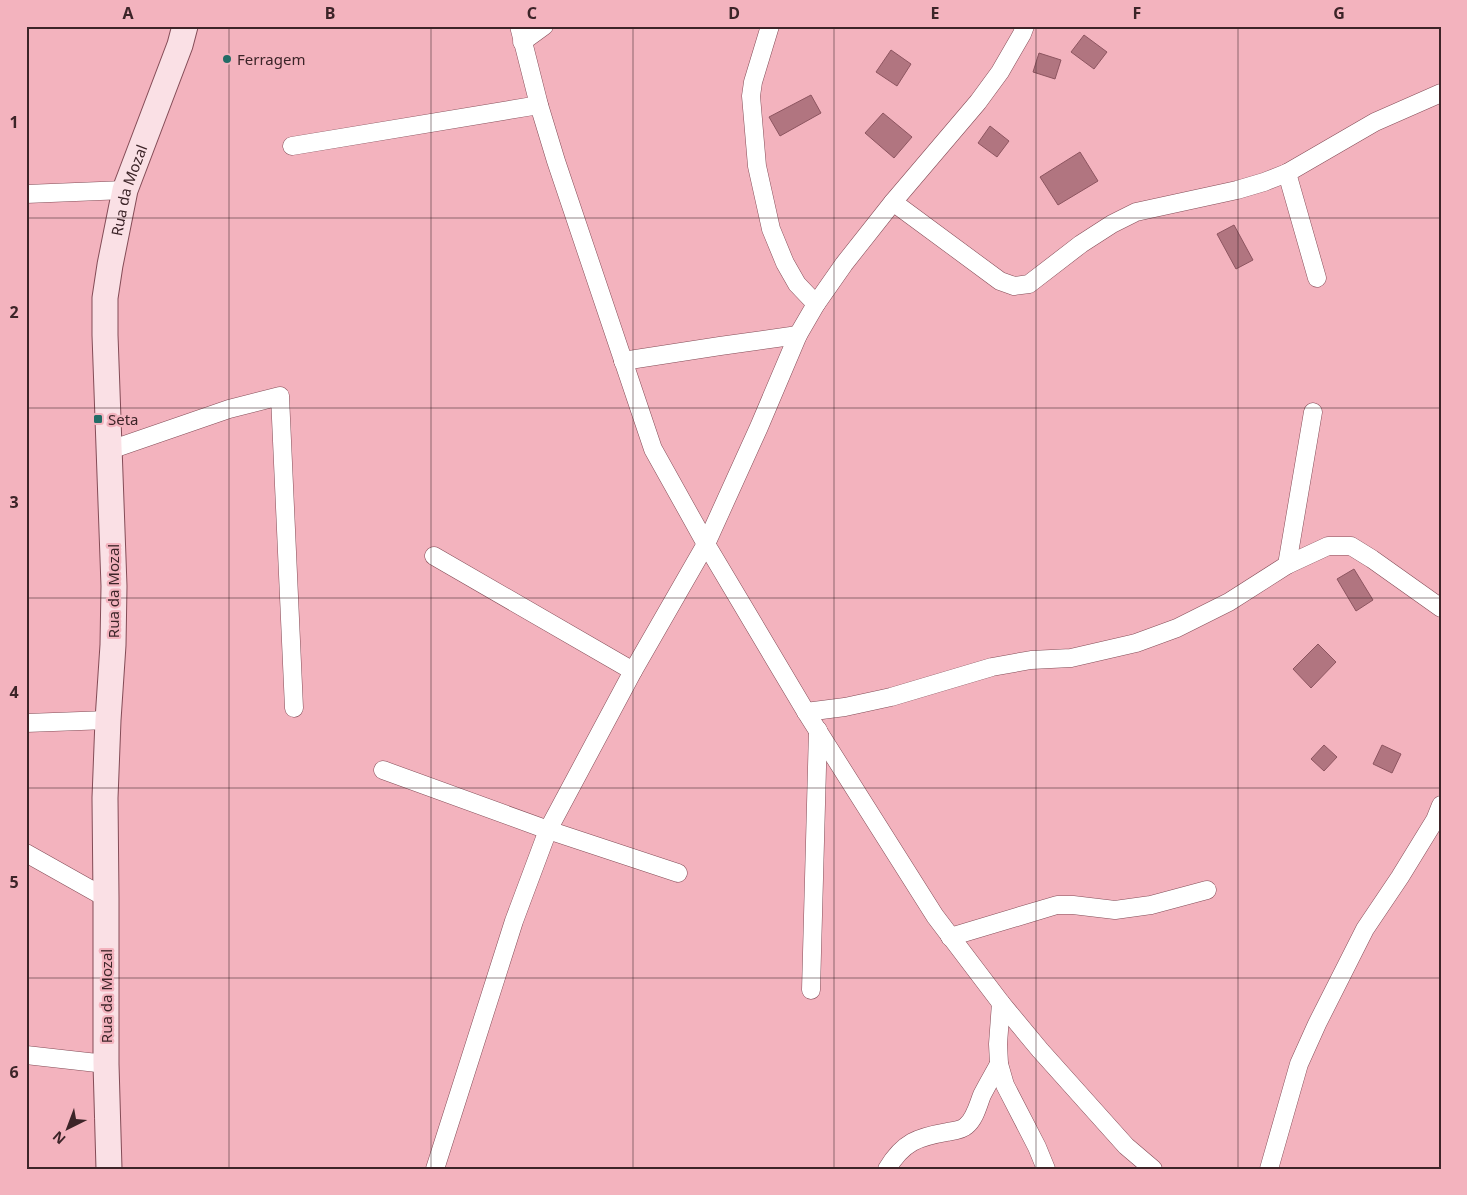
<svg xmlns="http://www.w3.org/2000/svg" width="1467" height="1195" viewBox="0 0 1467 1195" font-family="'Noto Sans',sans-serif">
	<rect width="100%" height="100%" fill="#f3b3be"/>
	<g fill="#b17580" stroke="#8d5560">
		<path d="M 1084,35 L 1107,52 L 1094,69 L 1071,52 Z"/>
		<path d="M 891,50 L 911,64 L 897,86 L 876,72 Z"/>
		<path d="M 1039,53 L 1061,60 L 1055,79 L 1033,72 Z"/>
		<path d="M 811,95 L 821,113 L 780,136 L 769,117 Z"/>
		<path d="M 883,113 L 912,137 L 894,158 L 865,133 Z"/>
		<path d="M 990,126 L 1009,141 L 997,157 L 978,143 Z"/>
		<path d="M 1080,152 L 1098,181 L 1058,205 L 1040,177 Z"/>
		<path d="M 1234,225 L 1253,260 L 1236,269 L 1217,234 Z"/>
		<path d="M 1354,569 L 1373,600 L 1356,611 L 1337,579 Z"/>
		<path d="M 1318,644 L 1336,662 L 1311,688 L 1293,669 Z"/>
		<path d="M 1324,745 L 1337,757 L 1324,771 L 1311,759 Z"/>
		<path d="M 1382,745 L 1401,754 L 1392,773 L 1373,764 Z"/>
	</g>
	<g fill="none" stroke-linecap="round" stroke-linejoin="round">
		<defs>
			<g id="street">
				<path d="M 519,26 L 539,105 L 556,161 L 653,449 L 706,544 L 806,712 L 935,916 L 1001,1003 L 1040,1050 L 1126,1146 L 1153,1169"/>
				<path d="M 770,26 L 753,82 L 751,96 L 757,166 L 771,229 L 785,263 L 797,284 L 816,304"/>
				<path d="M 522,42 L 544,26"/>
				<path d="M 292,146 L 539,105"/>
				<path d="M 1287,173 L 1317,278"/>
				<path d="M 26,194 L 125,190"/>
				<path d="M 893,202 L 1000,281 L 1014,286 L 1029,284 L 1081,244 L 1112,224 L 1136,212 L 1237,190 L 1264,182 L 1287,173 L 1375,122 L 1441,93"/>
				<path d="M 623,361 L 720,346 L 798,335"/>
				<path d="M 110,450 L 229,409 L 280,396 L 294,708"/>
				<path d="M 434,556 L 633,671"/>
				<path d="M 1287,565 L 1313,412"/>
				<path d="M 806,712 L 845,707 L 891,697 L 992,667 L 1031,660 L 1071,658 L 1136,643 L 1177,628 L 1229,602 L 1287,565 L 1328,546 L 1351,546 L 1372,559 L 1441,608"/>
				<path d="M 26,723 L 108,720"/>
				<path d="M 383,770 L 548,830 L 678,873"/>
				<path d="M 26,853 L 106,898"/>
				<path d="M 950,937 L 1057,905 L 1073,905 L 1115,910 L 1151,905 L 1207,890"/>
				<path d="M 811,990 L 818,730"/>
				<path d="M 1001,1003 L 998,1044 L 999,1064 L 1005,1085 L 1037,1147 L 1046,1169"/>
				<path d="M 26,1055 L 106,1064"/>
				<path d="M 435,1169 L 514,921 L 548,830 L 633,671 L 706,544 L 759,427 L 798,335 L 816,304 L 844,264 L 893,202 L 978,102 L 1000,72 L 1022,34 L 1025,26"/>
				<path d="M 887,1169 C 903,1142 918,1137 947,1132 C 953,1131 962,1130 966,1126 C 975,1119 978,1105 982,1095 C 987,1085 993,1075 999,1064"/>
				<path d="M 1269,1169 L 1299,1064 L 1317,1024 L 1365,929 L 1400,877 L 1435,820 L 1441,805"/>
			</g>
			<g id="secondary">
				<path id="s1" d="M 109,1169 L 106,1064 L 106,898 L 105,798 L 108,720 L 113,645 L 114,586 L 105,335 L 105,298 L 110,265 L 125,190 L 180,45 L 185,26"/>
			</g>
		</defs>
		<use href="#street" stroke="#844c57" stroke-width="19"/>
		<use href="#secondary" stroke="#844c57" stroke-width="27"/>
		<use href="#street" stroke="#fff" stroke-width="18"/>
		<use href="#secondary" stroke="#fae0e5" stroke-width="25"/>
	</g>
	<path fill="none" stroke="#3c2428" stroke-width="1" stroke-opacity="0.55" d="M 229,26 L 229,1169M 431,26 L 431,1169M 633,26 L 633,1169M 834,26 L 834,1169M 1036,26 L 1036,1169M 1238,26 L 1238,1169M 26,218 L 1441,218M 26,408 L 1441,408M 26,598 L 1441,598M 26,788 L 1441,788M 26,978 L 1441,978"/>
	<g fill="#226c66" stroke="#f3b3be" stroke-width="2">
		<circle cx="227" cy="59" r="5"/>
		<rect x="93" y="414" width="10" height="10" rx="2.5"/>
	</g>
	<g text-anchor="middle" dominant-baseline="central" stroke-width="4.5" stroke-linejoin="round" paint-order="stroke">
		<g font-size="15" fill="#3c2428" stroke="#f3b3be" text-anchor="start">
			<text x="237" y="59">Ferragem</text>
			<text x="108" y="419">Seta</text>
		</g>
		<g font-size="15" fill="#3c2428" stroke="#f3b3be">
			<text stroke="none"><textPath href="#s1" startOffset="982">Rua da Mozal</textPath></text>
			<text transform="translate(113 591) rotate(-90)">Rua da Mozal</text>
			<text transform="translate(106 996) rotate(-90)">Rua da Mozal</text>
		</g>
	</g>
	<rect width="1467" height="1195" fill="none" stroke="#f3b3be" stroke-width="55"/>
	<g transform="translate(68 1128) rotate(222)" stroke="#f3b3be" stroke-width="4" paint-order="stroke">
	<path d="M0-4L9 19L0 12L-9 19Z" fill="#3c2428"/>
	<text y="-8" font-size="14" font-weight="bold" text-anchor="middle" fill="#3c2428">N</text>
	</g>
	<rect x="28" y="28" width="1412" height="1140" fill="none" stroke="#3c2428" stroke-width="2"/>
	<g font-size="16" text-anchor="middle" font-weight="bold" fill="#3c2428">
		<text x="128" y="19">A</text>
		<text x="330" y="19">B</text>
		<text x="532" y="19">C</text>
		<text x="734" y="19">D</text>
		<text x="935" y="19">E</text>
		<text x="1137" y="19">F</text>
		<text x="1339" y="19">G</text>
		<text x="14" y="128">1</text>
		<text x="14" y="318">2</text>
		<text x="14" y="508">3</text>
		<text x="14" y="698">4</text>
		<text x="14" y="888">5</text>
		<text x="14" y="1078">6</text>
	</g>
</svg>
